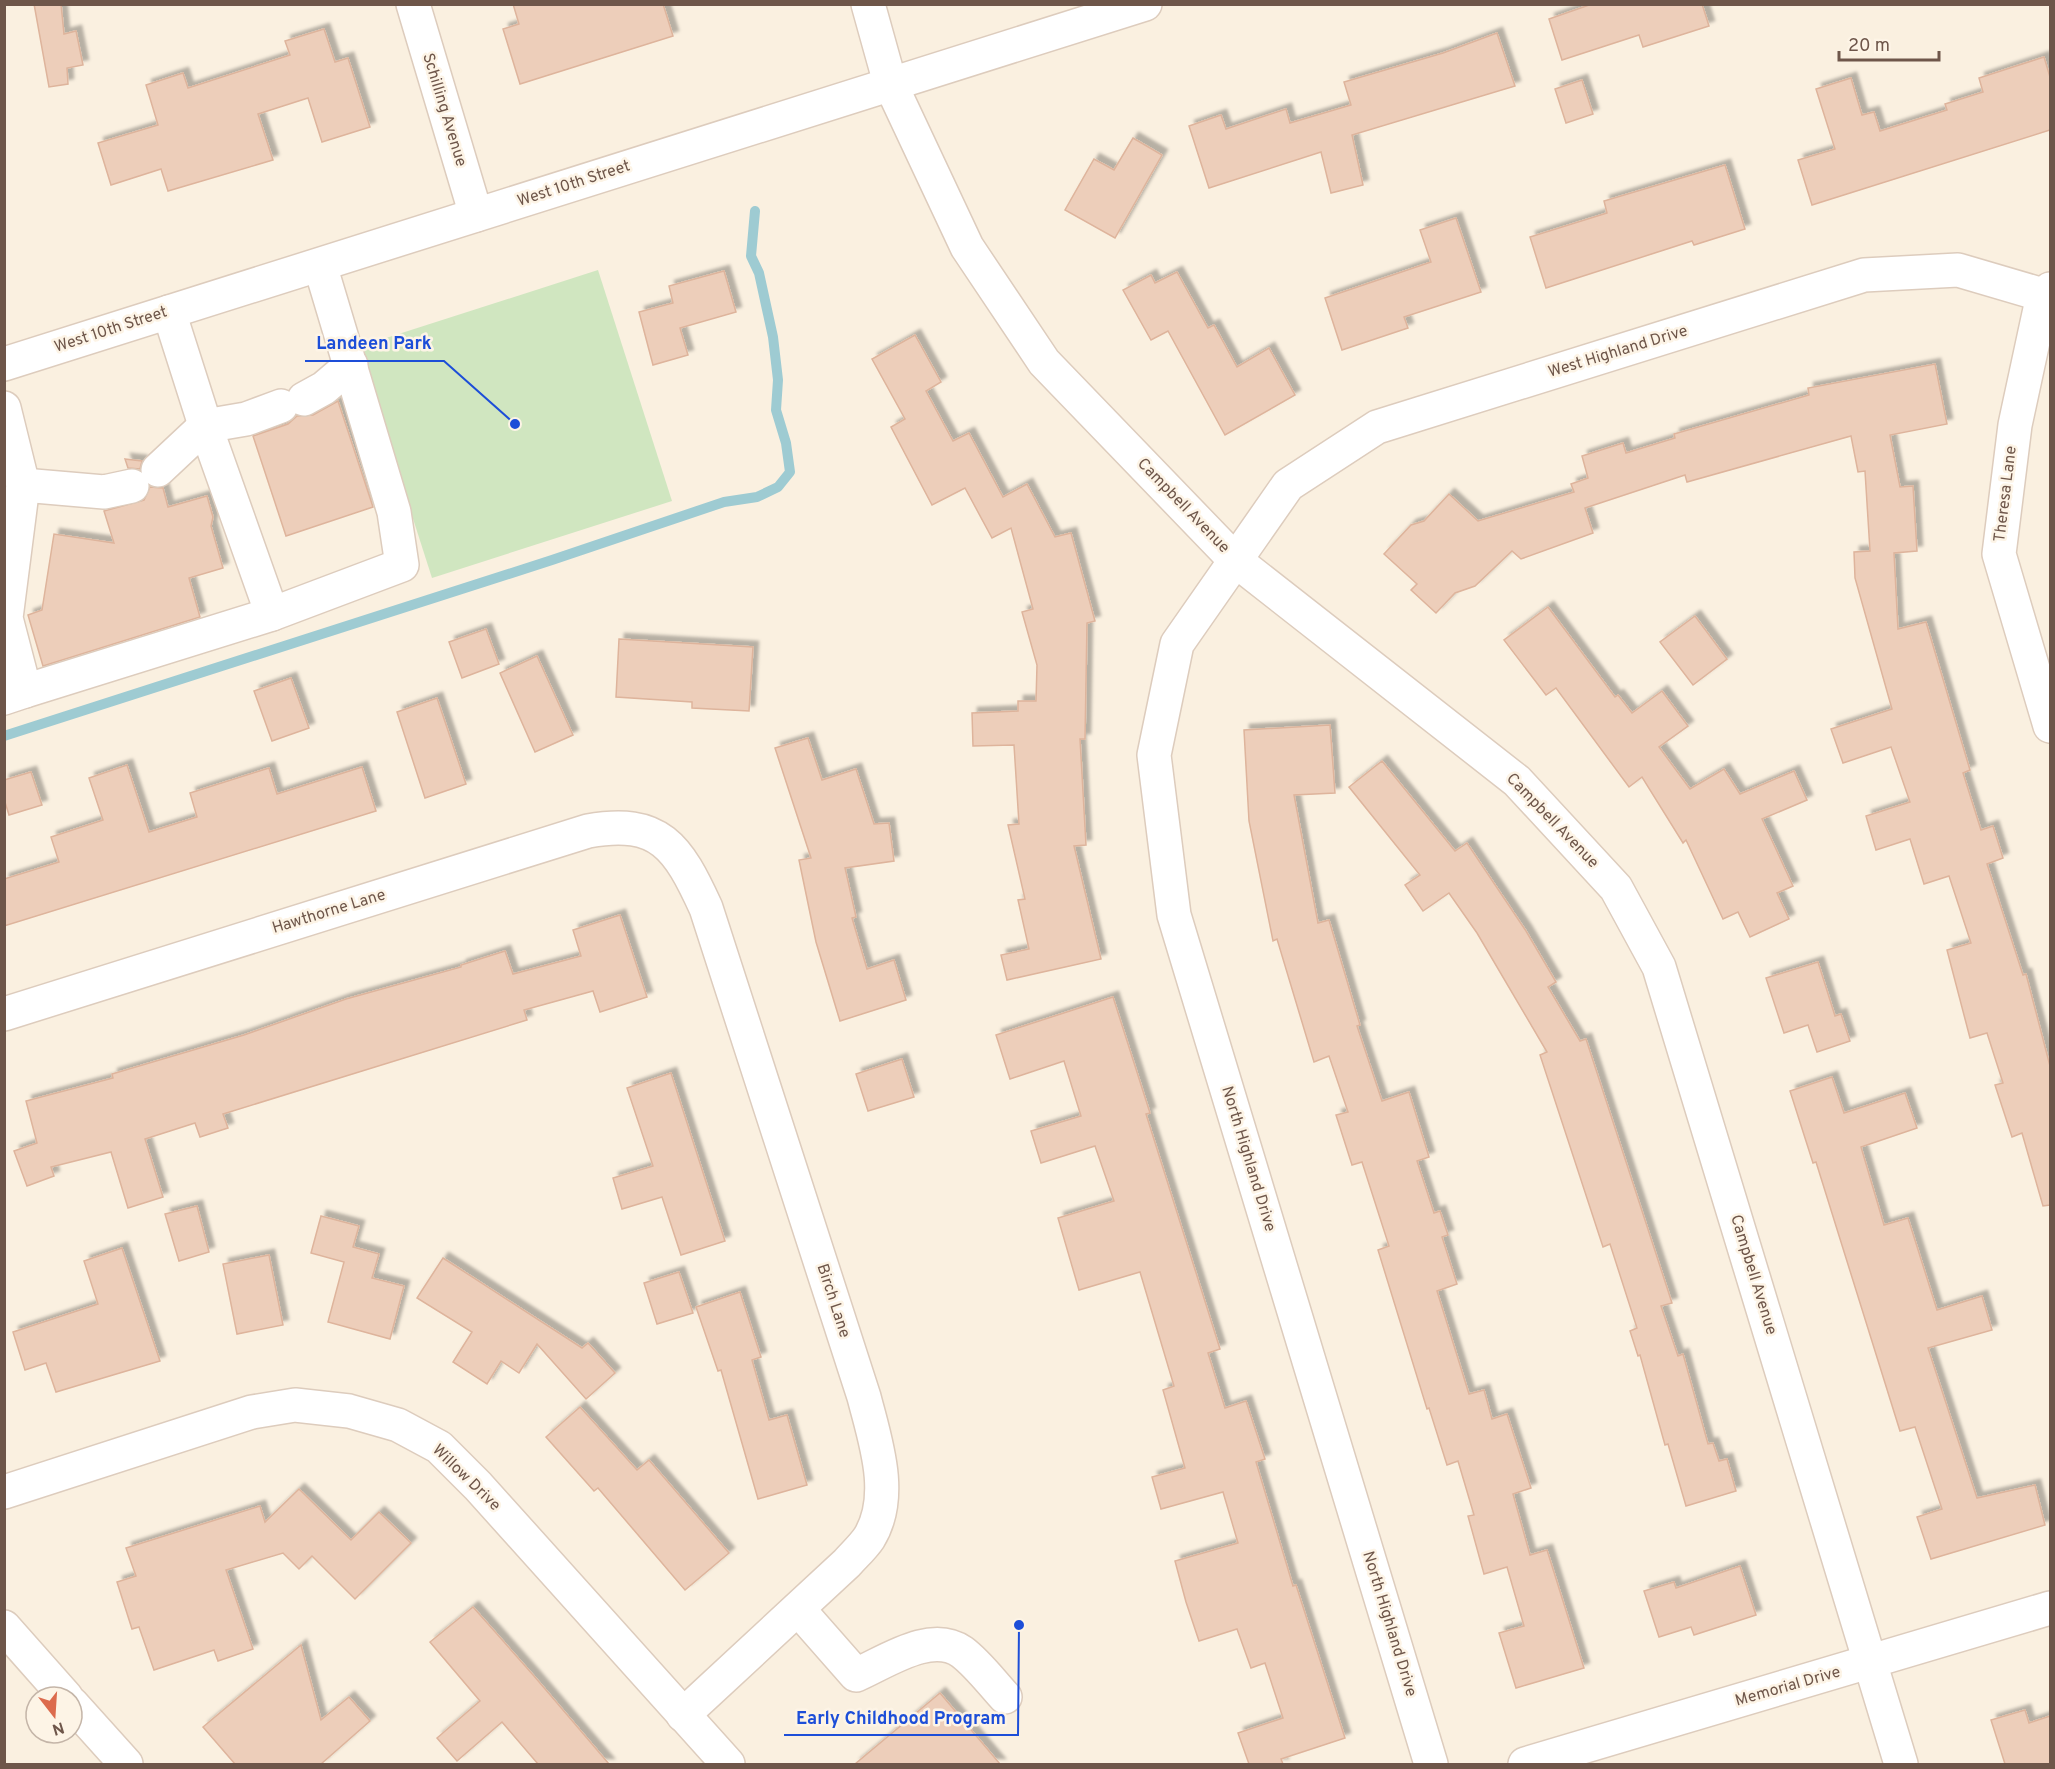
<svg xmlns="http://www.w3.org/2000/svg" width="2055" height="1769" viewBox="0 0 2055 1769" font-family="Overpass,sans-serif">
	<defs>
		<filter id="shadow"><feDropShadow dx="5.5" dy="-5.5" stdDeviation="1.5" flood-color="#0004"/></filter>
	</defs>
	<rect width="100%" height="100%" fill="#faf0e0"/>
	<path fill="#d0e6c0" d="M 598,270 L 672,501 L 432,578 L 358,347 Z"/>
	<g fill="none" stroke-linecap="round" stroke-linejoin="round">
		<path stroke="#9ecbd2" stroke-width="10" d="M 4,736 L 552,560 L 724,502 L 757,497 L 778,487 L 790,472 L 786,443 L 776,410 L 778,380 L 773,337 L 759,273 L 751,256 L 755,211"/>
	</g>
	<g fill="#edceba" stroke="#deb49c" stroke-width="1.5" filter="url(#shadow)">
		<path d="M 34,4 L 61,4 L 64,34 L 76,31 L 83,65 L 67,68 L 68,84 L 49,87 Z"/>
		<path d="M 513,4 L 663,4 L 673,36 L 520,84 L 503,29 L 519,24 Z"/>
		<path d="M 1592,4 L 1702,4 L 1709,26 L 1643,47 L 1639,35 L 1562,60 L 1549,19 Z"/>
		<path d="M 324,29 L 335,62 L 348,58 L 370,127 L 322,142 L 308,98 L 258,114 L 273,160 L 168,191 L 161,169 L 111,185 L 98,143 L 158,125 L 146,85 L 183,73 L 188,88 L 290,55 L 285,41 Z"/>
		<path d="M 1497,33 L 1515,86 L 1352,135 L 1363,185 L 1331,193 L 1321,152 L 1209,188 L 1189,126 L 1221,115 L 1226,129 L 1286,109 L 1290,123 L 1351,105 L 1344,82 L 1443,53 Z"/>
		<path d="M 2044,57 L 2050,77 L 2050,130 L 1812,205 L 1798,160 L 1835,149 L 1816,89 L 1851,78 L 1862,115 L 1874,112 L 1880,131 L 1947,110 L 1945,104 L 1983,92 L 1979,78 Z"/>
		<path d="M 1582,80 L 1593,114 L 1566,123 L 1555,89 Z"/>
		<path d="M 1133,138 L 1162,155 L 1115,238 L 1065,210 L 1094,159 L 1114,170 Z"/>
		<path d="M 1725,165 L 1745,229 L 1694,245 L 1692,241 L 1546,288 L 1530,237 L 1607,213 L 1604,201 Z"/>
		<path d="M 1456,218 L 1481,292 L 1404,317 L 1408,328 L 1342,350 L 1325,298 L 1431,262 L 1420,230 Z"/>
		<path d="M 724,271 L 736,312 L 680,328 L 688,355 L 653,365 L 639,312 L 673,303 L 669,286 Z"/>
		<path d="M 1177,272 L 1208,328 L 1214,325 L 1237,367 L 1269,348 L 1295,395 L 1225,435 L 1168,331 L 1151,340 L 1123,290 L 1151,275 L 1155,283 Z"/>
		<path d="M 915,335 L 941,382 L 926,391 L 953,441 L 969,433 L 1003,497 L 1027,484 L 1055,537 L 1071,533 L 1095,621 L 1087,623 L 1085,739 L 1080,739 L 1086,845 L 1074,846 L 1101,959 L 1007,980 L 1001,955 L 1029,949 L 1018,900 L 1025,899 L 1008,825 L 1019,824 L 1014,745 L 973,746 L 972,713 L 1018,711 L 1018,701 L 1036,701 L 1037,665 L 1022,612 L 1033,609 L 1011,528 L 992,538 L 965,488 L 932,505 L 891,427 L 905,419 L 872,359 Z"/>
		<path d="M 1935,364 L 1947,424 L 1890,435 L 1900,487 L 1913,486 L 1917,551 L 1894,553 L 1898,629 L 1926,622 L 1970,770 L 1963,773 L 1981,830 L 1993,826 L 2003,858 L 1987,864 L 2023,975 L 2026,974 L 2050,1066 L 2050,1205 L 2043,1206 L 2022,1133 L 2012,1137 L 1995,1085 L 2003,1083 L 1987,1033 L 1970,1038 L 1947,950 L 1971,943 L 1949,876 L 1924,884 L 1910,839 L 1876,850 L 1866,816 L 1910,802 L 1891,747 L 1843,763 L 1831,729 L 1892,709 L 1855,578 L 1854,552 L 1870,551 L 1865,471 L 1858,472 L 1851,436 L 1687,482 L 1685,475 L 1585,508 L 1593,533 L 1521,559 L 1512,551 L 1475,586 L 1455,593 L 1436,613 L 1411,590 L 1417,584 L 1384,554 L 1411,525 L 1424,521 L 1449,494 L 1478,521 L 1574,492 L 1571,484 L 1588,478 L 1582,456 L 1623,443 L 1626,453 L 1675,438 L 1674,434 L 1809,395 L 1808,388 Z"/>
		<path d="M 338,401 L 373,507 L 286,536 L 253,436 L 288,424 L 297,416 L 313,415 Z"/>
		<path d="M 125,459 L 142,461 L 140,469 L 128,468 Z"/>
		<path d="M 150,487 L 163,488 L 168,507 L 207,496 L 213,517 L 211,526 L 223,568 L 189,578 L 200,617 L 43,666 L 28,615 L 42,610 L 54,534 L 114,543 L 104,511 L 144,500 Z"/>
		<path d="M 1548,607 L 1615,697 L 1618,695 L 1632,713 L 1662,691 L 1688,726 L 1659,747 L 1690,789 L 1724,769 L 1740,794 L 1794,771 L 1807,800 L 1762,819 L 1793,886 L 1777,893 L 1789,919 L 1750,937 L 1738,912 L 1723,919 L 1686,840 L 1683,843 L 1642,777 L 1629,787 L 1556,688 L 1546,695 L 1504,640 Z"/>
		<path d="M 1695,616 L 1727,659 L 1693,685 L 1660,642 Z"/>
		<path d="M 486,629 L 499,664 L 462,678 L 449,642 Z"/>
		<path d="M 619,639 L 753,647 L 749,711 L 692,708 L 692,702 L 616,697 Z"/>
		<path d="M 537,656 L 573,735 L 535,752 L 500,673 Z"/>
		<path d="M 291,678 L 309,728 L 272,741 L 254,691 Z"/>
		<path d="M 437,698 L 466,784 L 425,798 L 397,712 Z"/>
		<path d="M 1330,725 L 1335,793 L 1294,795 L 1318,923 L 1329,920 L 1360,1025 L 1357,1026 L 1382,1101 L 1409,1092 L 1429,1157 L 1417,1161 L 1434,1213 L 1440,1211 L 1448,1235 L 1442,1237 L 1457,1284 L 1437,1291 L 1469,1394 L 1484,1390 L 1492,1419 L 1507,1414 L 1531,1488 L 1513,1494 L 1530,1555 L 1547,1550 L 1584,1668 L 1516,1688 L 1499,1633 L 1524,1626 L 1507,1567 L 1484,1574 L 1468,1516 L 1474,1515 L 1458,1461 L 1447,1465 L 1429,1408 L 1427,1409 L 1378,1250 L 1389,1246 L 1362,1162 L 1352,1165 L 1336,1115 L 1348,1112 L 1329,1056 L 1314,1062 L 1277,939 L 1273,941 L 1249,821 L 1244,730 Z"/>
		<path d="M 808,738 L 822,780 L 856,769 L 874,824 L 889,823 L 894,861 L 845,868 L 856,917 L 852,918 L 867,969 L 894,960 L 906,1000 L 840,1021 L 816,942 L 799,860 L 811,858 L 775,748 Z"/>
		<path d="M 1382,761 L 1455,851 L 1467,843 L 1526,931 L 1556,982 L 1548,987 L 1580,1041 L 1586,1039 L 1672,1303 L 1661,1306 L 1678,1356 L 1683,1354 L 1708,1444 L 1713,1443 L 1719,1461 L 1727,1459 L 1736,1491 L 1686,1506 L 1668,1444 L 1665,1445 L 1640,1355 L 1638,1356 L 1630,1331 L 1637,1328 L 1610,1244 L 1603,1247 L 1540,1055 L 1547,1052 L 1477,933 L 1449,893 L 1423,911 L 1405,885 L 1420,875 L 1349,787 Z"/>
		<path d="M 127,765 L 149,832 L 197,817 L 190,793 L 269,768 L 277,794 L 362,767 L 376,811 L 4,926 L 4,879 L 59,862 L 51,837 L 103,820 L 89,778 Z"/>
		<path d="M 31,772 L 42,805 L 9,815 L 4,799 L 4,780 Z"/>
		<path d="M 620,915 L 647,997 L 600,1012 L 593,991 L 524,1010 L 527,1020 L 223,1114 L 228,1128 L 200,1137 L 195,1123 L 145,1139 L 163,1197 L 128,1208 L 111,1152 L 51,1167 L 54,1176 L 27,1186 L 14,1151 L 37,1143 L 26,1101 L 113,1078 L 112,1074 L 244,1035 L 346,999 L 461,967 L 461,965 L 505,951 L 513,974 L 581,956 L 573,930 Z"/>
		<path d="M 1818,962 L 1835,1016 L 1841,1014 L 1850,1041 L 1817,1052 L 1808,1025 L 1784,1033 L 1766,978 Z"/>
		<path d="M 1113,997 L 1150,1113 L 1146,1114 L 1220,1349 L 1208,1353 L 1225,1408 L 1246,1401 L 1265,1459 L 1256,1462 L 1293,1586 L 1296,1585 L 1345,1738 L 1281,1759 L 1283,1764 L 1249,1764 L 1238,1733 L 1283,1718 L 1265,1663 L 1251,1668 L 1237,1629 L 1199,1641 L 1186,1602 L 1175,1561 L 1238,1543 L 1223,1492 L 1161,1509 L 1152,1477 L 1185,1468 L 1163,1390 L 1174,1386 L 1140,1272 L 1079,1290 L 1058,1218 L 1114,1201 L 1095,1146 L 1041,1163 L 1031,1131 L 1081,1116 L 1064,1061 L 1010,1079 L 996,1035 Z"/>
		<path d="M 902,1059 L 914,1097 L 868,1111 L 856,1074 Z"/>
		<path d="M 671,1073 L 725,1241 L 681,1255 L 662,1197 L 622,1209 L 613,1178 L 653,1166 L 627,1088 Z"/>
		<path d="M 1832,1077 L 1844,1113 L 1905,1093 L 1917,1128 L 1861,1147 L 1884,1225 L 1908,1218 L 1937,1310 L 1982,1296 L 1992,1330 L 1928,1348 L 1977,1498 L 2035,1485 L 2045,1525 L 1931,1559 L 1917,1517 L 1942,1509 L 1915,1427 L 1900,1431 L 1816,1162 L 1813,1163 L 1790,1091 Z"/>
		<path d="M 197,1206 L 209,1252 L 179,1261 L 165,1214 Z"/>
		<path d="M 321,1216 L 359,1226 L 353,1247 L 379,1254 L 372,1278 L 404,1286 L 390,1339 L 328,1322 L 344,1262 L 311,1253 Z"/>
		<path d="M 122,1248 L 160,1361 L 56,1392 L 46,1363 L 25,1370 L 13,1332 L 98,1304 L 84,1261 Z"/>
		<path d="M 269,1255 L 283,1325 L 237,1334 L 223,1264 Z"/>
		<path d="M 443,1258 L 582,1348 L 588,1343 L 615,1373 L 586,1399 L 537,1344 L 519,1373 L 501,1361 L 487,1384 L 453,1362 L 472,1332 L 417,1298 Z"/>
		<path d="M 679,1272 L 693,1313 L 657,1324 L 644,1283 Z"/>
		<path d="M 740,1292 L 761,1357 L 752,1360 L 769,1420 L 787,1415 L 807,1485 L 758,1499 L 721,1370 L 718,1371 L 696,1307 Z"/>
		<path d="M 580,1407 L 637,1470 L 649,1460 L 729,1553 L 685,1590 L 598,1488 L 594,1491 L 546,1437 Z"/>
		<path d="M 299,1489 L 351,1540 L 379,1512 L 411,1543 L 355,1599 L 312,1556 L 299,1569 L 283,1553 L 226,1570 L 253,1649 L 218,1661 L 214,1650 L 154,1670 L 139,1627 L 132,1629 L 117,1582 L 136,1576 L 126,1548 L 260,1506 L 265,1522 Z"/>
		<path d="M 1740,1566 L 1756,1615 L 1694,1635 L 1691,1627 L 1659,1637 L 1644,1591 L 1674,1582 L 1676,1588 Z"/>
		<path d="M 473,1607 L 534,1676 L 609,1764 L 538,1764 L 502,1722 L 457,1761 L 437,1738 L 480,1701 L 430,1642 Z"/>
		<path d="M 301,1645 L 321,1720 L 349,1697 L 370,1721 L 321,1764 L 235,1764 L 203,1727 Z"/>
		<path d="M 940,1693 L 1000,1764 L 855,1764 Z"/>
		<path d="M 2025,1710 L 2029,1723 L 2050,1716 L 2050,1764 L 2005,1764 L 1991,1720 Z"/>
	</g>
	<g fill="none" stroke-linecap="round" stroke-linejoin="round">
		<defs>
			<g id="minor">
				<path d="M 413,4 L 476,215"/>
				<path d="M 868,4 L 890,83 L 967,247 L 1044,362 L 1235,560 L 1517,781 L 1616,888 L 1659,967 L 1901,1764"/>
				<path d="M 2043,295 L 2015,425 L 1999,554 L 2050,726"/>
				<path d="M 4,364 L 1145,4"/>
				<path d="M 304,399 L 324,388 L 351,365"/>
				<path d="M 4,408 L 23,485 L 6,618 L 25,691 L 4,698"/>
				<path d="M 158,470 L 205,426 L 246,419 L 281,406"/>
				<path d="M 23,485 L 104,492 L 132,486"/>
				<path d="M 272,614 L 402,565 L 394,512 L 320,265"/>
				<path d="M 25,691 L 272,614 L 206,428 L 169,312"/>
				<path d="M 4,1014 L 588,831 C 660,818 678,847 706,908 L 864,1397 C 875,1440 895,1496 869,1538 C 863,1547 854,1555 847,1563 L 683,1715"/>
				<path d="M 4,1492 L 252,1412 L 295,1405 L 349,1411 L 398,1425 L 439,1447 L 478,1486 L 728,1764"/>
				<path d="M 798,1609 L 856,1675 C 886,1662 931,1630 962,1652 C 978,1664 992,1683 1005,1697"/>
				<path d="M 4,1627 L 66,1697"/>
				<path d="M 72,1704 L 126,1764"/>
				<path d="M 1431,1764 L 1174,915 L 1154,755 L 1177,644 L 1288,485 L 1377,427 L 1864,275 L 1958,270 L 2043,295 L 2050,289"/>
				<path d="M 1525,1764 L 2050,1608"/>
			</g>
		</defs>
		<use href="#minor" stroke="#ddccbd" stroke-width="36"/>
		<use href="#minor" stroke="#fff" stroke-width="33"/>
	</g>
	<g text-anchor="middle" dominant-baseline="central" stroke-width="5" stroke-linejoin="round" paint-order="stroke">
		<g font-size="16" fill="#6e564a" stroke="#fdf4e6">
			<text transform="translate(444 110) rotate(73)">Schilling Avenue</text>
			<text transform="translate(574 184) rotate(-18)">West 10th Street</text>
			<text transform="translate(111 330) rotate(-18)">West 10th Street</text>
			<text transform="translate(1618 352) rotate(-17)">West Highland Drive</text>
			<text transform="translate(2006 494) rotate(-83)">Theresa Lane</text>
			<text transform="translate(1183 506) rotate(46)">Campbell Avenue</text>
			<text transform="translate(1552 821) rotate(46)">Campbell Avenue</text>
			<text transform="translate(329 912) rotate(-17)">Hawthorne Lane</text>
			<text transform="translate(1248 1159) rotate(73)">North Highland Drive</text>
			<text transform="translate(1753 1275) rotate(73)">Campbell Avenue</text>
			<text transform="translate(833 1301) rotate(72)">Birch Lane</text>
			<text transform="translate(466 1478) rotate(44)">Willow Drive</text>
			<text transform="translate(1389 1624) rotate(73)">North Highland Drive</text>
			<text transform="translate(1788 1687) rotate(-16)">Memorial Drive</text>
		</g>
	</g>
	<path fill="none" stroke="#1d4ed8" stroke-width="2" d="M515 424L444 361H305M1019 1625L1018 1735H784"/>
	<g fill="#1d4ed8" stroke="#fdf4e6" stroke-width="2">
		<circle cx="515" cy="424" r="6"/>
		<circle cx="1019" cy="1625" r="6"/>
	</g>
	<g font-size="18" text-anchor="middle" font-weight="bold" fill="#1d4ed8" stroke="#fdf4e6" stroke-width="5" stroke-linejoin="round" paint-order="stroke">
		<text x="374" y="349">Landeen Park</text>
		<text x="901" y="1724">Early Childhood Program</text>
	</g>
	<rect width="2055" height="1769" fill="none" stroke="#6e564a" stroke-width="12"/>
	<g transform="translate(54 1715) rotate(163)"><circle r="28" fill="#fdf4e6" stroke="#c4b5a8" stroke-width="1.5"/>
	<path d="M0-4.5L10 22L0 15L-10 22Z" fill="#dc6b4d"/>
	<text y="-9" font-size="16" font-weight="bold" text-anchor="middle" fill="#6e564a">N</text>
	</g>
	<path d="M1839 51v9h100v-9" fill="none" stroke="#6e564a" stroke-width="3"/>
	<text x="1848" y="51" font-size="18" fill="#6e564a" stroke="#fdf4e6" stroke-width="4.5" paint-order="stroke">20 m</text>
</svg>
